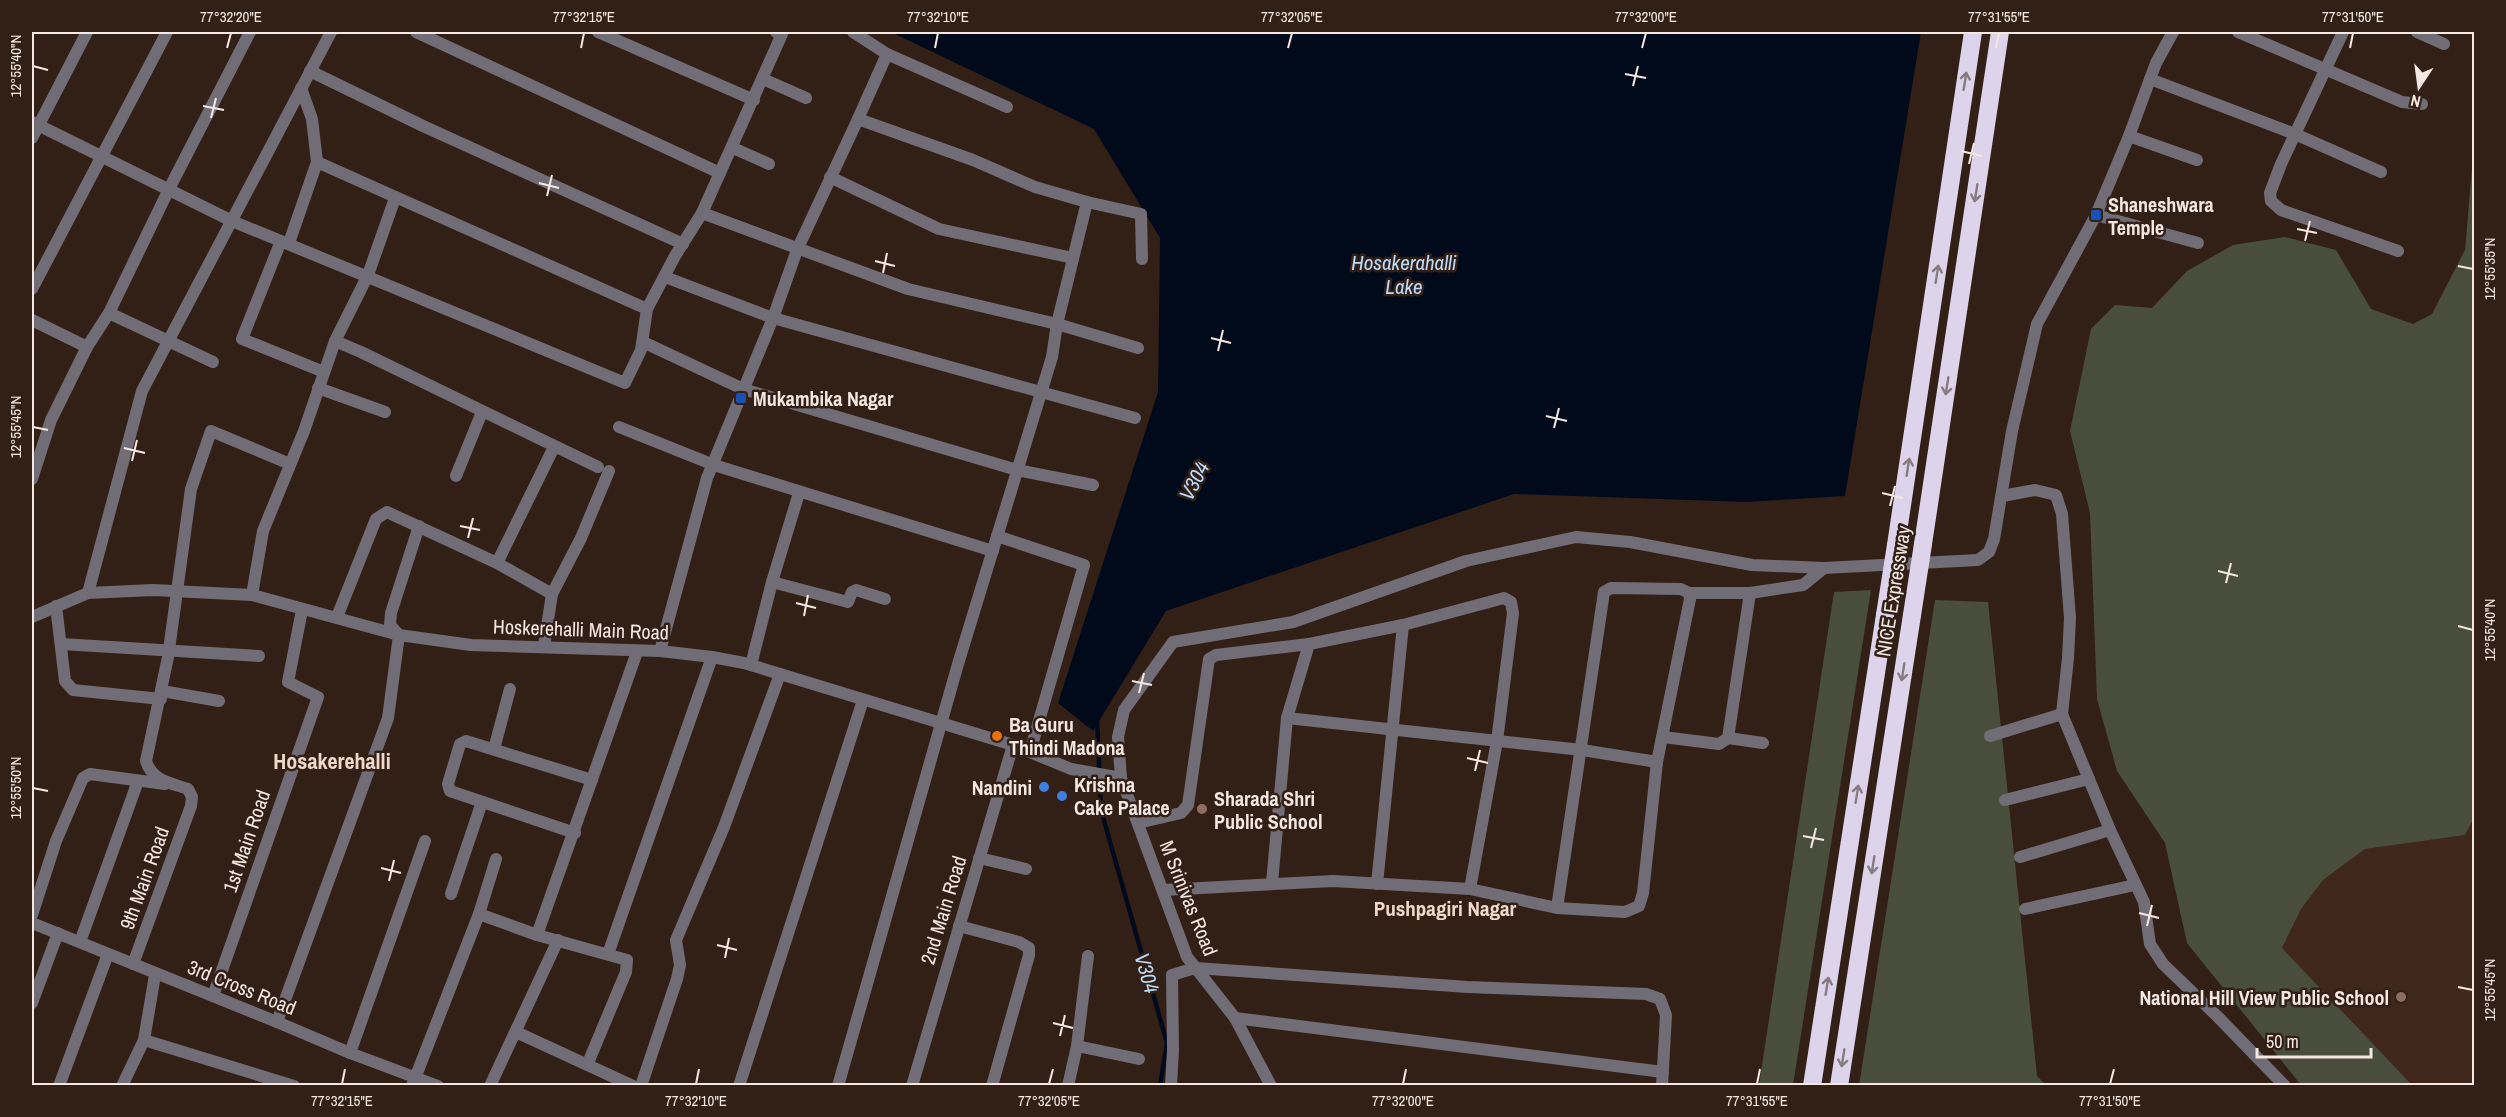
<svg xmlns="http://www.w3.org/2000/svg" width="2506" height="1117" viewBox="0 0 2506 1117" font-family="'Archivo Narrow',sans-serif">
	<rect width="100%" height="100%" fill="#322017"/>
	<path fill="#40271b" d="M 2474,818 L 2474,1085 L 2412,1085 L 2282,948 L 2301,909 L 2323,880 L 2365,849 L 2465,835 Z"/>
	<g fill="#494e3c">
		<path d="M 2474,144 L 2474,818 L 2465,835 L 2365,849 L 2323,880 L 2301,909 L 2282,948 L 2412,1085 L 2301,1085 L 2187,943 L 2165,843 L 2117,771 L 2097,699 L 2090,513 L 2070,431 L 2091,329 L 2115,305 L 2152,308 L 2187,271 L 2233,245 L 2285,237 L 2336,250 L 2371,309 L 2413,324 L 2432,314 L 2465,250 Z"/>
		<path d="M 1871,590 L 1793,1085 L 1759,1085 L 1834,592 Z"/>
		<path d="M 1935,600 L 1988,602 L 2037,1076 L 2046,1085 L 1859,1086 Z"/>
	</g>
	<path fill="#000a1a" d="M 891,32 L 1921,32 L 1845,496 L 1746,502 L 1514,494 L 1166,611 L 1093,731 L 1058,703 L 1158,392 L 1160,238 L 1094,129 Z"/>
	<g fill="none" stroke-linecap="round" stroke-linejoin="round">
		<path stroke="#000a1a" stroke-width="4.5" d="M 1097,719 L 1101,810 L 1167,1043 L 1160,1086"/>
		<g stroke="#716d77" stroke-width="12">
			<path d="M 416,32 L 720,173"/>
			<path d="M 598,32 L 754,100"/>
			<path d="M 853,32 L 887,54 L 858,119"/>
			<path d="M 2238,32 L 2402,102 L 2422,104"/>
			<path d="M 2343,32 L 2281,164 L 2270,193 L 2271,201 L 2281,210 L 2398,251"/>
			<path d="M 2417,32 L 2444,44"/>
			<path d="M 887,54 L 1007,107"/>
			<path d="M 310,71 L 423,126 L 683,244"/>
			<path d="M 763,79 L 806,98"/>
			<path d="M 2150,79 L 2295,134 L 2381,172"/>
			<path d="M 32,122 L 232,221 L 625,383 L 641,350 L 647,309 L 675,256 L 702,213 L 782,34 L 776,32"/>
			<path d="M 2129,136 L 2197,160"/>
			<path d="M 32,138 L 87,32"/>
			<path d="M 733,148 L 769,164"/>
			<path d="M 317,162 L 647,309"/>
			<path d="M 830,177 L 939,229 L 1073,258"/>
			<path d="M 1087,202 L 1141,214 L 1142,259"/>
			<path d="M 702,213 L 908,289 L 1057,324 L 1138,348"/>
			<path d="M 2096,215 L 2198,243"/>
			<path d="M 281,241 L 242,339 L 324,372"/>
			<path d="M 289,243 L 317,162 L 312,119 L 301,88"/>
			<path d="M 665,277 L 773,318 L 1135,418"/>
			<path d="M 32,289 L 167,32"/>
			<path d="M 109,313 L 213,362"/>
			<path d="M 32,320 L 87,347"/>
			<path d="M 335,341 L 361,352 L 598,467"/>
			<path d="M 643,342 L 743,389 L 1017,470 L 1093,485"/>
			<path d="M 318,388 L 385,412"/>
			<path d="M 619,427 L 714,465 L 993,551"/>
			<path d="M 456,476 L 482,412"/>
			<path d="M 32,479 L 51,420 L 87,347 L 109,313 L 169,189 L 250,32"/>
			<path d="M 997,536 L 1084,565 L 1030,752"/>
			<path d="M 497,563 L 554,447"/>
			<path d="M 772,582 L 848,602 L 852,592 L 856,590 L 885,599"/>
			<path d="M 1689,593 L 1750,593 L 1803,585 L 1824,568"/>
			<path d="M 252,595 L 263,531 L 304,431 L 335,341 L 368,275 L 395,198"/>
			<path d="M 56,606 L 65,681 L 73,690 L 161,699"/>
			<path d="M 337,617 L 376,519 L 387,512 L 497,563 L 552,594"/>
			<path d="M 61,644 L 259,656"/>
			<path d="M 544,646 L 552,594 L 581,538 L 609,471"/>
			<path d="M 660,651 L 707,478 L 773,318 L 797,250 L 858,119 L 973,160 L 1035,187 L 1087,202 L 1057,324 L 1052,357 L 958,664 L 838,1086"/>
			<path d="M 751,665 L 772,582 L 799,493"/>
			<path d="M 162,691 L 219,701"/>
			<path d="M 1287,718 L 1582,750 L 1657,762"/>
			<path d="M 1990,736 L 2062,714"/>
			<path d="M 1663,737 L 1719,744 L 1728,738 L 1750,593"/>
			<path d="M 1728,738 L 1763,743"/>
			<path d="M 494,749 L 510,689"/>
			<path d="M 2005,800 L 2089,779"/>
			<path d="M 1138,823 L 1181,813 L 1188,805 L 1209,659 L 1216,655 L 1309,644"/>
			<path d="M 575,833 L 450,791 L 448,784 L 460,744 L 466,741 L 592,780"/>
			<path d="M 2020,857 L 2110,830"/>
			<path d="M 979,858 L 1026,869"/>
			<path d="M 1272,883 L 1287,718 L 1309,644 L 1403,625 L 1504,598 L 1511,602 L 1513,613 L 1497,741 L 1470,889"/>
			<path d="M 1377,884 L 1403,625"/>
			<path d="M 1163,890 L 1333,881 L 1470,889 L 1557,908 L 1625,912 L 1639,906 L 1643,893 L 1657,762 L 1690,599 L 1689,593 L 1681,589 L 1611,588 L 1604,592 L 1557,908"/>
			<path d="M 451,894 L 482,802"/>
			<path d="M 2025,909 L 2135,885"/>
			<path d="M 479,914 L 537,935 L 627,960 L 626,972 L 588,1063"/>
			<path d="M 32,915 L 56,841 L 83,778 L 90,774 L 165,784"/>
			<path d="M 32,923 L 277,1022 L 350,1053 L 438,1086"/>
			<path d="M 959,926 L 1019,942 L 1029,948 L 1029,955 L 992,1086"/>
			<path d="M 537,935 L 637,652"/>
			<path d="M 80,942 L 138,781"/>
			<path d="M 608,954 L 712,657"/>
			<path d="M 133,964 L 191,806 L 192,797 L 188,789 C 171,783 152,781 146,761 L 168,657 L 191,489 L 211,431 L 290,464"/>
			<path d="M 213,996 L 318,697 L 288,682 L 302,610"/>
			<path d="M 32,1003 L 58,933"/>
			<path d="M 1235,1018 L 1663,1072"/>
			<path d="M 277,1022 L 388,718 L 399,635 L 390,625 L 391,613 L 419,526"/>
			<path d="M 516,1032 L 633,1086"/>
			<path d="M 144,1040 L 294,1086"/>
			<path d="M 1077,1046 L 1139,1059"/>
			<path d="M 350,1053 L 425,841"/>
			<path d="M 59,1086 L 108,954"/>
			<path d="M 122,1086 L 144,1040 L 155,975"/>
			<path d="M 412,1086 L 479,914 L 496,859"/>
			<path d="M 490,1086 L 558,940"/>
			<path d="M 641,1086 L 677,979 L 680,965 L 676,940 L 724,827 L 780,674"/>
			<path d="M 739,1086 L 863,700"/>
			<path d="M 912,1086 L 1013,745"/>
			<path d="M 1068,1086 L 1077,1046 L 1088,956"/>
			<path d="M 1171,1086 L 1173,1050 L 1172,975 L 1195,968 L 1468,987 L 1646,994 L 1660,999 L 1666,1015 L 1662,1086"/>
		</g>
		<g stroke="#716d77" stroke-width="12">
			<path d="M 2002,496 L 2035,490 L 2056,495 L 2062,514 L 2070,618 L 2068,658 L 2062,714 L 2110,830 L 2144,902 L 2150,944 L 2163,964 L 2217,1016 L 2285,1086"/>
			<path d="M 88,593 L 142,391 L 331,32"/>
			<path d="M 32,617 L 88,593 L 153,590 L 252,595 L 399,635 L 471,645 L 660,651 L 712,657 L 744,663 L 1013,745 L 1071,769 L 1121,778"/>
			<path d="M 1271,1086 L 1235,1018 L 1187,957 L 1121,778 L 1118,737 L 1124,710 L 1173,642 L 1293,622 L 1466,561 L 1576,537 L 1630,542 L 1752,565 L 1824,568 L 1978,560 L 1989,552 L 1994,539 L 2012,431 L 2037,324 L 2096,215 L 2129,136 L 2156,63 L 2173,32"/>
		</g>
		<g stroke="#ddd4eb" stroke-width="18">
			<path d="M 1923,544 L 2000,32"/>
			<path d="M 1896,545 L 1973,32"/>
			<path d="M 1812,1086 L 1885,615"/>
			<path d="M 1839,1086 L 1912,615"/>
		</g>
		<g stroke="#ddd4eb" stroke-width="18">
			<path d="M 1885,615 L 1896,545"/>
			<path d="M 1912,615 L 1923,544"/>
		</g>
	</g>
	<defs><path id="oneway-shaft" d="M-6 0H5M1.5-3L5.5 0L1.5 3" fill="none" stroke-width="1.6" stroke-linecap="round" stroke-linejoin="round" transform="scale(1.5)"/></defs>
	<g stroke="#887a81">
		<use href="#oneway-shaft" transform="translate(1965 81) rotate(-81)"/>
		<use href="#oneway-shaft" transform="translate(1976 193) rotate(99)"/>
		<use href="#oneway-shaft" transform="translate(1937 274) rotate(-81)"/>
		<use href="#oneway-shaft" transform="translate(1947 386) rotate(99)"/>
		<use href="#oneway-shaft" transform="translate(1908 467) rotate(-81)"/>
		<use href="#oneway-shaft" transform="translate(1903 672) rotate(99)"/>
		<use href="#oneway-shaft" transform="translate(1857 794) rotate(-81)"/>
		<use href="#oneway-shaft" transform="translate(1873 865) rotate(99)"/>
		<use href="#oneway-shaft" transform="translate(1827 986) rotate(-81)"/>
		<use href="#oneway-shaft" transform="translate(1843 1058) rotate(99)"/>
	</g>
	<path fill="none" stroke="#f5e8e2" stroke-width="2" d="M 227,48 L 231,33M 581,48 L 584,33M 935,48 L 938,33M 1288,48 L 1292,33M 1642,48 L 1646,33M 1996,48 L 1999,33M 2350,48 L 2353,33M 33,66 L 48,70M 1625,74 L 1646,78M 1633,86 L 1638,66M 203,106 L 224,110M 211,118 L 216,98M 1961,151 L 1982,156M 1969,164 L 1974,143M 539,183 L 559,188M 547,196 L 552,175M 2297,229 L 2317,233M 2305,241 L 2310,221M 875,261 L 895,266M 2458,266 L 2473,269M 883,273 L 887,253M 1211,338 L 1231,343M 1218,351 L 1223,330M 1546,416 L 1567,421M 33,427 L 48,430M 1554,428 L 1559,408M 124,448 L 145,453M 132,461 L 137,440M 1882,493 L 1903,498M 1890,506 L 1895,486M 460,526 L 480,530M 468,538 L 473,518M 2218,571 L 2238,576M 2226,583 L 2231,563M 796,603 L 816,608M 804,616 L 808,595M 2458,626 L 2473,630M 1132,681 L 1152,685M 1139,693 L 1144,673M 1467,758 L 1488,763M 1475,771 L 1480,750M 33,788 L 48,791M 1803,836 L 1824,840M 1811,848 L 1816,828M 381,868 L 401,873M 389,881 L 394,860M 2139,913 L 2159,918M 2147,926 L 2152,905M 717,945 L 737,950M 725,958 L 729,938M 2458,987 L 2473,990M 1053,1023 L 1073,1028M 1060,1036 L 1065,1015M 342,1084 L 345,1069M 696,1084 L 699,1069M 1049,1084 L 1053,1069M 1403,1084 L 1406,1069M 1757,1084 L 1760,1069M 2110,1084 L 2114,1069"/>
	<g fill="#1a4fb4" stroke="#322017" stroke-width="2">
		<rect x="2090" y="209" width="12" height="12" rx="3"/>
		<rect x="735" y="392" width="12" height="12" rx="3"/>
	</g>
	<circle fill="#e8710a" stroke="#322017" stroke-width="2" cx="997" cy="736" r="6"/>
	<g fill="#3f7fe0" stroke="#322017" stroke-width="2">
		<circle cx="1044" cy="787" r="6"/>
		<circle cx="1062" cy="796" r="6"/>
	</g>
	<g fill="#8d6e63" stroke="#322017" stroke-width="2">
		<circle cx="1202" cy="809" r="6"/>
		<circle cx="2401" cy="997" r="6"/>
	</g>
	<g text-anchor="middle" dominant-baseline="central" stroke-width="5" stroke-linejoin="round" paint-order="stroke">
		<g font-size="20" font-weight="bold" fill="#f5e8e2" stroke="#322017" text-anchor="start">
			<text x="2108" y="204">Shaneshwara<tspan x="2108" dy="23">Temple</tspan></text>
			<text x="753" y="398">Mukambika Nagar</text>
			<text x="1009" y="724">Ba Guru<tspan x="1009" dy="23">Thindi Madona</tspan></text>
			<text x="1074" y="784">Krishna<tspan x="1074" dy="23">Cake Palace</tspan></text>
			<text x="1032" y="787" text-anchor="end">Nandini</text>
			<text x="1214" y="798">Sharada Shri<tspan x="1214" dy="23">Public School</tspan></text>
			<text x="2389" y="997" text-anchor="end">National Hill View Public School</text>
		</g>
		<g font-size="20" fill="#f5e8e2" stroke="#322017">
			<text transform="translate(1893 591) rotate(-81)">NICE Expressway</text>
			<text transform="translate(581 629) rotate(2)">Hoskerehalli Main Road</text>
			<text transform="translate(246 841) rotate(-71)">1st Main Road</text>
			<text transform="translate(144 878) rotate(-70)">9th Main Road</text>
			<text transform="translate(1189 898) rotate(68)">M Srinivas Road</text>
			<text transform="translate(943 910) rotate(-73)">2nd Main Road</text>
			<text transform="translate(242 987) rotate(22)">3rd Cross Road</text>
		</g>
		<g font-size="21" font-style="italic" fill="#bcdbfd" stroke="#322017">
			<text x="1404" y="262">Hosakerahalli<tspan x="1404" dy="24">Lake</tspan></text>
			<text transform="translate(1194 481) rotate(-62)">V304</text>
			<text transform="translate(1147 973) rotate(74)">V304</text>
		</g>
		<g font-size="21" font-weight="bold" fill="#f1d8cc" stroke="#322017">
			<text x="1445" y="908">Pushpagiri Nagar</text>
		</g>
		<g font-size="22" font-weight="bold" fill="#f1d8cc" stroke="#322017">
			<text x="332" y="761">Hosakerehalli</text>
		</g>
	</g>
	<rect width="2506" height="1117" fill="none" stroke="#322017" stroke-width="66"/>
	<g transform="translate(2419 87) rotate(193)" stroke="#322017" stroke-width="4.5" paint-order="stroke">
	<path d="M0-4.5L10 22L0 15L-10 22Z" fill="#f5e8e2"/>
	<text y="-9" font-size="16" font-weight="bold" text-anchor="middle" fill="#f5e8e2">N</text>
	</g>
	<path d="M2257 1048v9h114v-9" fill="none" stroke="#f5e8e2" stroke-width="3"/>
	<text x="2266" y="1048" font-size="18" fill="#f5e8e2" stroke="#322017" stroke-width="4.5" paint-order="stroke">50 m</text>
	<rect x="33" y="33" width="2440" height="1051" fill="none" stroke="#f5e8e2" stroke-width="2"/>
	<g font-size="15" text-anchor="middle" fill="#f5e8e2">
		<text x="231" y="22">77°32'20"E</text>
		<text x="584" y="22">77°32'15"E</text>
		<text x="938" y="22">77°32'10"E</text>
		<text x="1292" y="22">77°32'05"E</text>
		<text x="1646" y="22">77°32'00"E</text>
		<text x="1999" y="22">77°31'55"E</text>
		<text x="2353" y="22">77°31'50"E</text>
		<text transform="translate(16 66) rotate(-90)" y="5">12°55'40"N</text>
		<text transform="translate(2490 269) rotate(-90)" y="5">12°55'35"N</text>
		<text transform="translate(16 427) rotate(-90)" y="5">12°55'45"N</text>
		<text transform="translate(2490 630) rotate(-90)" y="5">12°55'40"N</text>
		<text transform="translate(16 788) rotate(-90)" y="5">12°55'50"N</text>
		<text transform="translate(2490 990) rotate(-90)" y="5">12°55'45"N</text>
		<text x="342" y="1106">77°32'15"E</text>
		<text x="696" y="1106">77°32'10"E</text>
		<text x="1049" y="1106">77°32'05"E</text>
		<text x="1403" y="1106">77°32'00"E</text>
		<text x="1757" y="1106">77°31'55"E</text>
		<text x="2110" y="1106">77°31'50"E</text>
	</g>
</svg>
